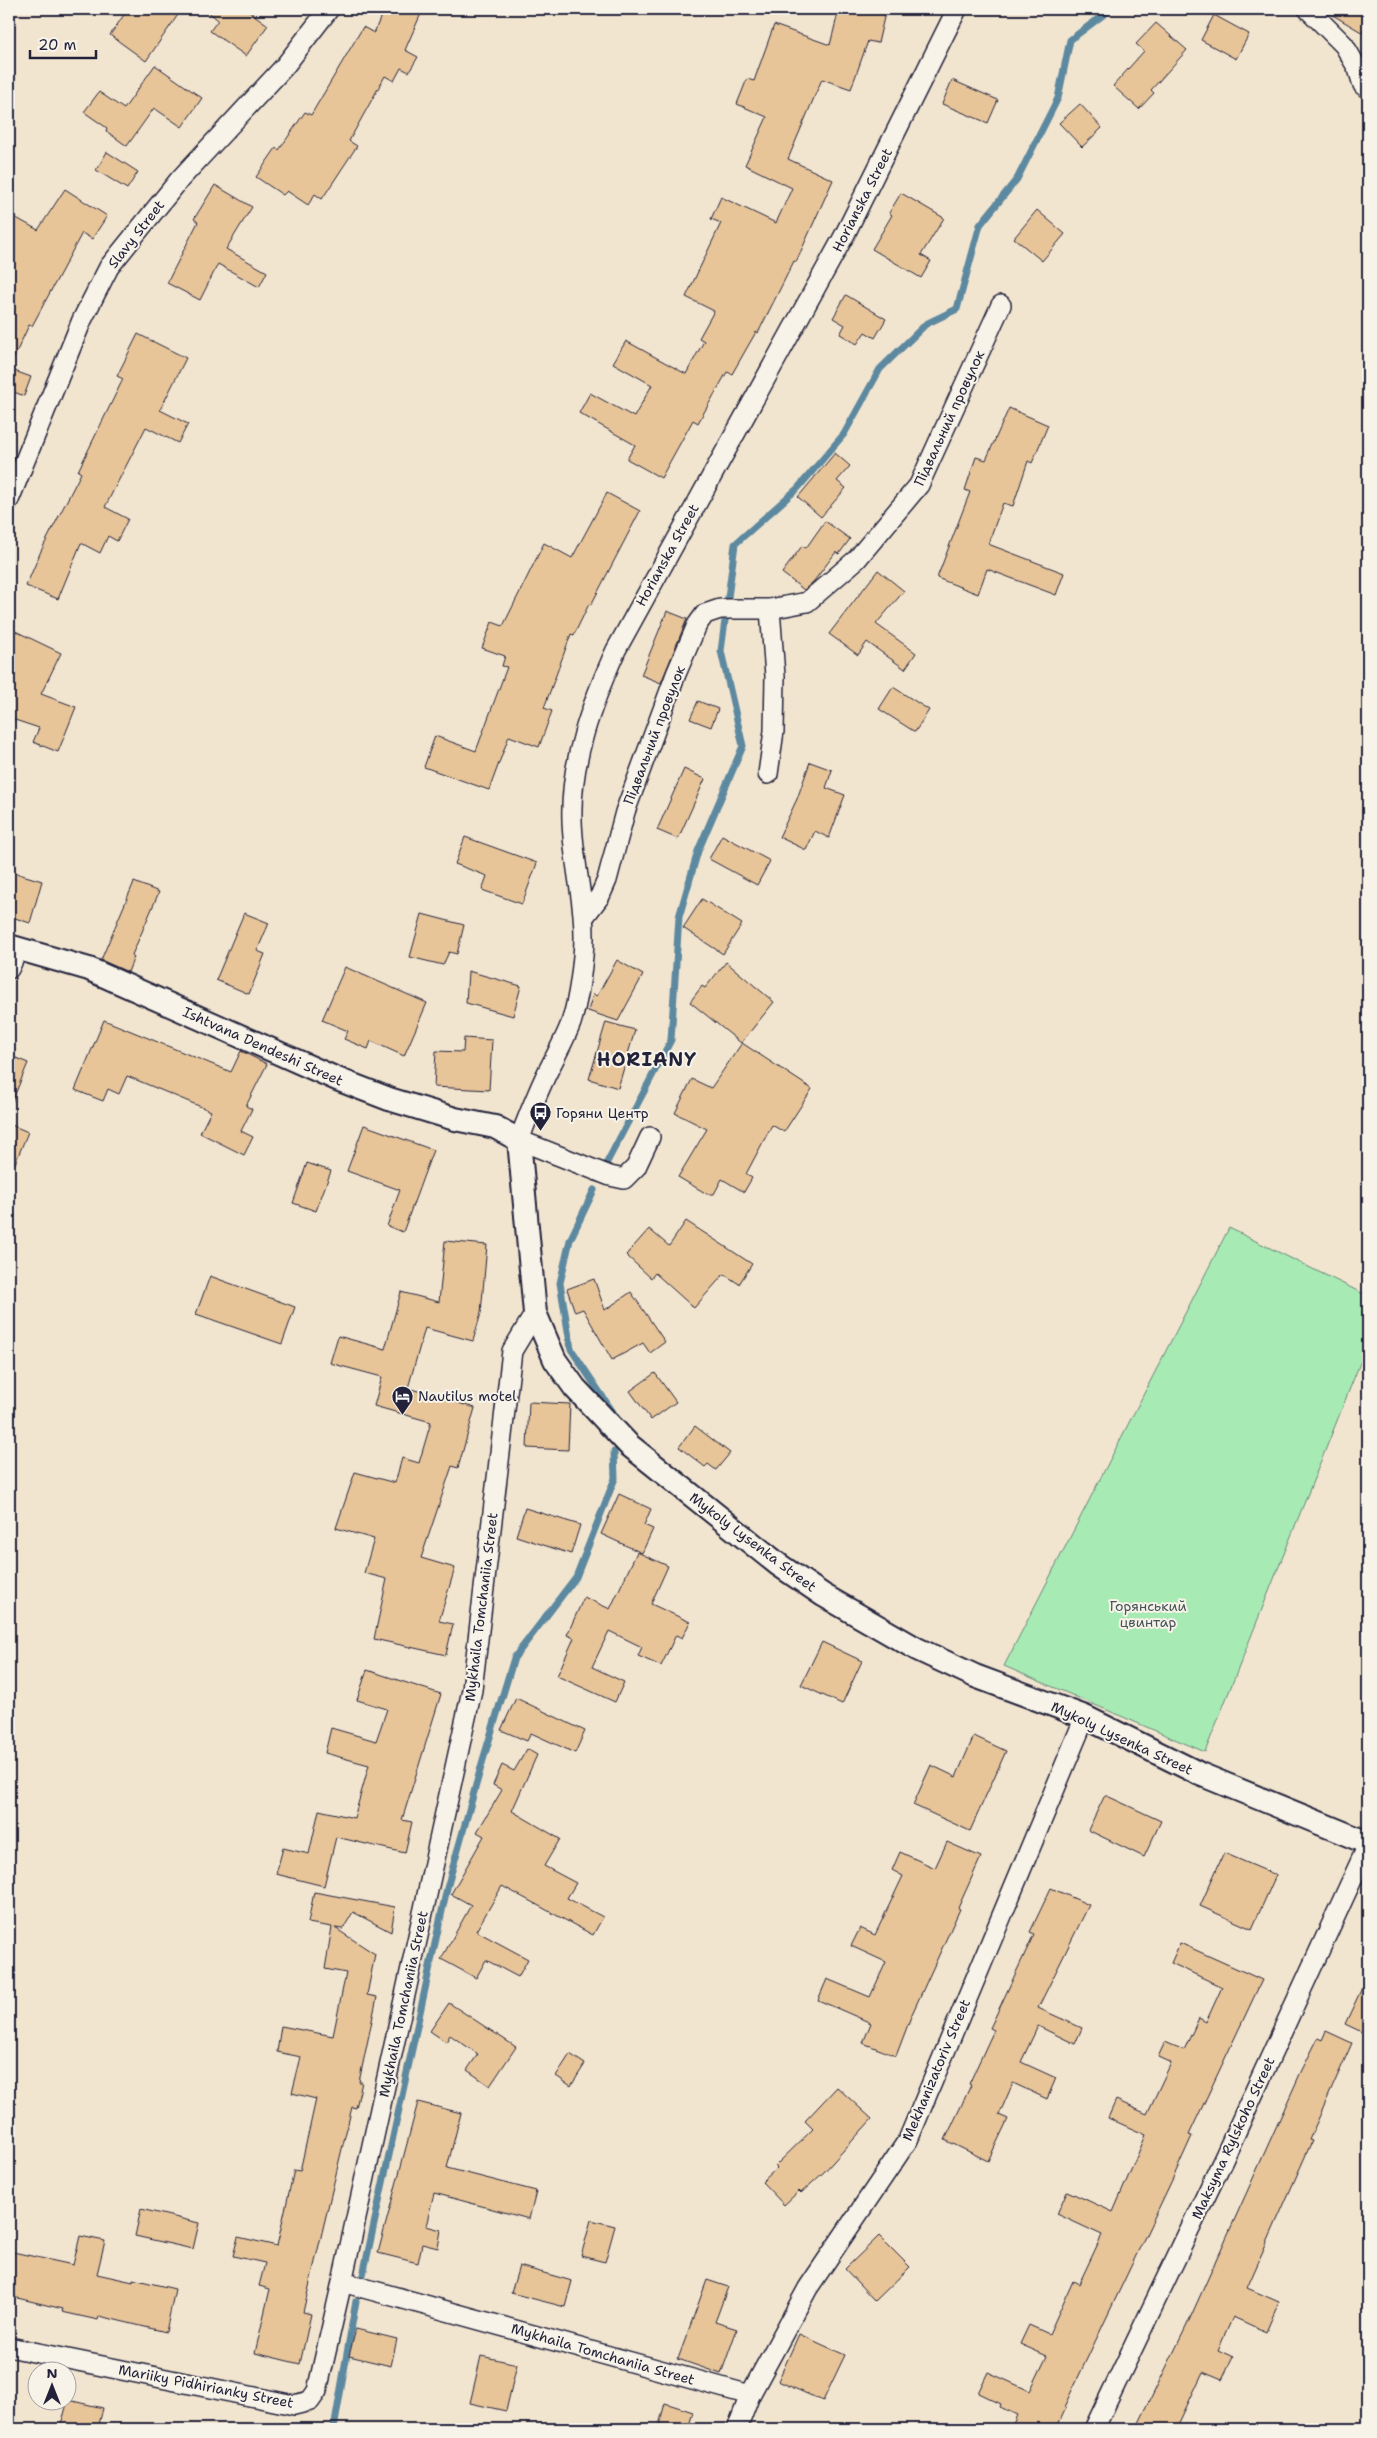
<svg xmlns="http://www.w3.org/2000/svg" width="1377" height="2438" viewBox="0 0 1377 2438" font-family="'Shantell Sans',sans-serif">
	<rect width="100%" height="100%" fill="#f2e5d0"/>
	<filter id="ink" filterUnits="userSpaceOnUse"><feTurbulence type="fractalNoise" baseFrequency=".02" numOctaves="2"/><feDisplacementMap in="SourceGraphic" scale="10" xChannelSelector="R" yChannelSelector="G"/><feConvolveMatrix kernelMatrix="1 2 1 2 8 2 1 2 1" color-interpolation-filters="sRGB"/></filter>
	<g filter="url(#ink)">
		<path fill="#a8eab4" stroke="#658678" d="M 1229,1228 L 1368,1296 L 1368,1343 L 1205,1752 L 1004,1666 Z"/>
		<g fill="none" stroke-linecap="round" stroke-linejoin="round">
			<g stroke="#5d89a0" stroke-width="7">
				<path d="M 605,1166 L 671,1040 L 679,917 L 698,851 L 743,746 L 721,651 L 735,544 L 798,488 L 844,434 L 880,369 L 926,324 L 957,309 L 980,225 L 1017,179 L 1058,98 L 1070,40 L 1111,9"/>
				<path d="M 594,1190 L 570,1240 L 560,1283 L 571,1349 L 616,1417"/>
				<path d="M 363,2275 L 447,1888 L 483,1760 L 514,1658 L 576,1577 L 615,1478 L 614,1452"/>
				<path d="M 334,2429 L 356,2301"/>
			</g>
		</g>
		<g fill="#e8c599" stroke="#22223b">
			<path d="M 128,9 L 182,9 L 146,61 L 110,35 Z"/>
			<path d="M 205,9 L 246,9 L 268,25 L 246,56 L 210,31 L 218,20 Z"/>
			<path d="M 384,9 L 423,9 L 405,50 L 418,57 L 409,72 L 401,68 L 394,81 L 385,76 L 349,141 L 357,146 L 322,199 L 315,194 L 308,205 L 287,191 L 283,195 L 256,177 L 276,148 L 279,150 L 305,112 L 311,115 L 363,27 L 374,33 Z"/>
			<path d="M 839,9 L 886,9 L 878,43 L 868,41 L 851,89 L 822,79 L 788,159 L 833,180 L 796,262 L 794,261 L 758,333 L 756,332 L 732,374 L 727,372 L 698,423 L 693,420 L 661,478 L 627,459 L 635,445 L 579,413 L 590,393 L 634,417 L 652,385 L 613,363 L 626,341 L 686,374 L 704,341 L 699,338 L 714,311 L 686,297 L 721,223 L 711,219 L 721,197 L 776,223 L 792,188 L 745,165 L 767,117 L 737,104 L 747,79 L 754,81 L 774,25 L 830,45 Z"/>
			<path d="M 1324,9 L 1368,9 L 1368,36 L 1326,11 Z"/>
			<path d="M 1214,15 L 1249,34 L 1236,59 L 1201,40 Z"/>
			<path d="M 1156,23 L 1187,50 L 1151,90 L 1154,93 L 1139,109 L 1113,86 L 1144,51 L 1136,44 Z"/>
			<path d="M 155,65 L 202,98 L 182,127 L 154,108 L 127,146 L 106,131 L 107,128 L 84,112 L 99,92 L 124,109 Z"/>
			<path d="M 952,80 L 998,100 L 988,123 L 942,104 Z"/>
			<path d="M 1080,104 L 1102,128 L 1082,147 L 1059,123 Z"/>
			<path d="M 107,152 L 138,172 L 127,189 L 96,170 Z"/>
			<path d="M 215,185 L 252,207 L 226,249 L 267,272 L 259,287 L 218,264 L 200,300 L 167,283 L 198,222 L 194,219 Z"/>
			<path d="M 65,189 L 107,216 L 92,239 L 82,233 L 32,326 L 29,325 L 9,368 L 9,214 L 38,230 Z"/>
			<path d="M 901,193 L 944,218 L 921,255 L 931,261 L 921,278 L 872,249 L 892,215 L 889,213 Z"/>
			<path d="M 1037,210 L 1065,234 L 1042,261 L 1014,238 Z"/>
			<path d="M 846,295 L 886,319 L 875,338 L 865,332 L 857,344 L 840,334 L 845,325 L 833,318 Z"/>
			<path d="M 138,334 L 186,358 L 160,410 L 188,424 L 178,443 L 146,427 L 105,507 L 128,519 L 117,541 L 108,536 L 100,553 L 81,543 L 58,599 L 26,586 L 41,551 L 81,473 L 78,471 L 123,379 L 117,376 Z"/>
			<path d="M 9,369 L 31,377 L 24,396 L 9,390 Z"/>
			<path d="M 1009,408 L 1048,425 L 1032,463 L 1028,461 L 1013,506 L 1003,503 L 988,544 L 1064,573 L 1056,595 L 987,569 L 978,594 L 937,578 L 970,492 L 965,490 L 976,457 L 986,460 Z"/>
			<path d="M 835,453 L 850,466 L 837,481 L 846,488 L 821,517 L 798,497 Z"/>
			<path d="M 607,493 L 640,511 L 591,605 L 589,604 L 574,635 L 571,634 L 544,708 L 552,711 L 539,747 L 509,736 L 489,790 L 424,767 L 435,736 L 476,751 L 507,667 L 502,666 L 505,656 L 482,648 L 492,622 L 503,626 L 544,543 L 572,558 Z"/>
			<path d="M 825,521 L 850,539 L 839,554 L 836,552 L 814,581 L 804,590 L 782,573 L 802,546 L 806,548 Z"/>
			<path d="M 878,570 L 904,591 L 876,624 L 916,653 L 905,669 L 867,642 L 858,655 L 829,634 Z"/>
			<path d="M 667,611 L 687,619 L 661,683 L 641,675 Z"/>
			<path d="M 9,628 L 61,653 L 41,694 L 76,707 L 58,752 L 33,742 L 39,728 L 9,718 Z"/>
			<path d="M 893,687 L 929,710 L 915,732 L 879,709 Z"/>
			<path d="M 698,701 L 718,709 L 711,727 L 690,719 Z"/>
			<path d="M 810,762 L 832,770 L 826,788 L 845,795 L 829,838 L 815,831 L 806,850 L 779,837 L 797,799 Z"/>
			<path d="M 684,769 L 705,779 L 678,839 L 657,830 Z"/>
			<path d="M 722,835 L 770,861 L 757,885 L 709,859 Z"/>
			<path d="M 465,837 L 537,863 L 522,904 L 482,890 L 487,876 L 455,864 Z"/>
			<path d="M 9,871 L 42,881 L 30,923 L 9,916 Z"/>
			<path d="M 134,882 L 159,892 L 132,955 L 134,957 L 128,972 L 101,960 Z"/>
			<path d="M 702,899 L 742,924 L 723,954 L 683,928 Z"/>
			<path d="M 244,913 L 269,923 L 257,951 L 265,954 L 249,994 L 216,980 Z"/>
			<path d="M 422,914 L 464,925 L 457,954 L 449,952 L 443,965 L 410,957 Z"/>
			<path d="M 617,960 L 643,975 L 618,1021 L 588,1011 L 593,994 L 597,996 Z"/>
			<path d="M 726,962 L 774,1002 L 741,1043 L 690,1002 L 702,986 L 705,988 Z"/>
			<path d="M 345,967 L 427,1003 L 404,1056 L 371,1041 L 368,1049 L 344,1039 L 348,1031 L 322,1020 Z"/>
			<path d="M 468,971 L 521,986 L 513,1016 L 466,1003 Z"/>
			<path d="M 104,1020 L 231,1072 L 241,1051 L 267,1064 L 246,1106 L 252,1109 L 241,1131 L 253,1137 L 244,1155 L 200,1133 L 211,1111 L 127,1076 L 119,1094 L 108,1089 L 103,1101 L 75,1090 Z"/>
			<path d="M 606,1022 L 635,1030 L 618,1088 L 589,1079 Z"/>
			<path d="M 464,1038 L 492,1040 L 489,1090 L 434,1087 L 436,1051 L 463,1052 Z"/>
			<path d="M 742,1043 L 812,1089 L 784,1132 L 772,1125 L 746,1174 L 752,1178 L 744,1192 L 722,1179 L 714,1194 L 707,1194 L 678,1177 L 707,1129 L 675,1113 L 692,1079 L 711,1088 Z"/>
			<path d="M 9,1055 L 28,1063 L 9,1109 Z"/>
			<path d="M 9,1124 L 28,1132 L 9,1178 Z"/>
			<path d="M 364,1125 L 433,1150 L 403,1232 L 387,1226 L 400,1190 L 347,1171 Z"/>
			<path d="M 307,1163 L 331,1171 L 316,1211 L 293,1203 Z"/>
			<path d="M 686,1221 L 752,1264 L 739,1284 L 724,1274 L 694,1308 L 655,1273 L 651,1278 L 626,1255 L 649,1229 L 669,1246 Z"/>
			<path d="M 445,1241 L 487,1245 L 481,1313 L 473,1341 L 425,1328 L 408,1388 L 475,1408 L 458,1468 L 452,1466 L 421,1558 L 455,1568 L 439,1621 L 453,1624 L 446,1655 L 374,1639 L 387,1579 L 364,1573 L 374,1539 L 336,1528 L 355,1472 L 395,1483 L 402,1458 L 419,1463 L 431,1422 L 374,1406 L 382,1377 L 330,1363 L 338,1336 L 385,1349 L 401,1292 L 439,1302 Z"/>
			<path d="M 210,1276 L 295,1307 L 282,1344 L 196,1314 Z"/>
			<path d="M 594,1279 L 605,1310 L 631,1292 L 665,1342 L 650,1353 L 643,1343 L 612,1360 L 583,1309 L 575,1312 L 567,1289 Z"/>
			<path d="M 655,1373 L 676,1402 L 651,1420 L 630,1391 Z"/>
			<path d="M 529,1402 L 570,1404 L 568,1450 L 527,1448 Z"/>
			<path d="M 695,1426 L 730,1453 L 716,1470 L 708,1464 L 705,1467 L 679,1447 Z"/>
			<path d="M 619,1494 L 651,1509 L 644,1525 L 653,1529 L 642,1553 L 601,1534 Z"/>
			<path d="M 525,1508 L 580,1525 L 571,1554 L 516,1536 Z"/>
			<path d="M 637,1552 L 668,1566 L 651,1604 L 690,1622 L 682,1638 L 676,1635 L 661,1666 L 638,1656 L 642,1647 L 609,1631 L 592,1667 L 624,1682 L 615,1702 L 557,1676 L 574,1638 L 567,1635 L 584,1597 L 610,1609 Z"/>
			<path d="M 822,1642 L 862,1661 L 842,1704 L 801,1685 Z"/>
			<path d="M 367,1670 L 441,1694 L 402,1820 L 412,1822 L 405,1853 L 336,1837 L 324,1886 L 276,1874 L 283,1848 L 309,1854 L 319,1810 L 354,1818 L 369,1765 L 325,1753 L 331,1728 L 376,1741 L 387,1709 L 357,1700 Z"/>
			<path d="M 516,1698 L 585,1731 L 575,1753 L 531,1733 L 527,1741 L 501,1730 Z"/>
			<path d="M 974,1736 L 1006,1751 L 970,1831 L 913,1805 L 931,1765 L 956,1777 Z"/>
			<path d="M 527,1749 L 537,1755 L 512,1811 L 560,1839 L 544,1866 L 576,1883 L 567,1898 L 603,1917 L 593,1935 L 502,1886 L 476,1931 L 528,1959 L 518,1977 L 486,1960 L 476,1978 L 441,1959 L 471,1905 L 451,1894 L 484,1836 L 477,1832 L 502,1790 L 493,1785 L 502,1765 L 514,1771 Z"/>
			<path d="M 1105,1795 L 1161,1821 L 1144,1857 L 1088,1830 Z"/>
			<path d="M 947,1842 L 981,1857 L 958,1908 L 960,1909 L 912,2014 L 896,2056 L 863,2043 L 871,2023 L 818,2000 L 827,1979 L 870,1997 L 886,1962 L 851,1946 L 860,1928 L 875,1935 L 903,1876 L 892,1870 L 900,1852 L 935,1868 Z"/>
			<path d="M 1224,1853 L 1276,1875 L 1252,1929 L 1200,1906 Z"/>
			<path d="M 1051,1888 L 1089,1905 L 1038,2008 L 1082,2028 L 1075,2044 L 1038,2026 L 1021,2062 L 1056,2078 L 1047,2099 L 1013,2083 L 999,2115 L 1008,2119 L 988,2161 L 945,2140 L 971,2085 L 969,2084 L 994,2030 L 990,2028 L 1034,1934 L 1030,1932 Z"/>
			<path d="M 314,1892 L 395,1907 L 391,1932 L 353,1912 L 343,1929 L 335,1928 L 375,1954 L 367,1995 L 377,1997 L 359,2082 L 362,2082 L 356,2108 L 352,2107 L 303,2312 L 311,2314 L 300,2364 L 255,2353 L 270,2289 L 259,2286 L 265,2263 L 233,2256 L 238,2237 L 277,2246 L 294,2170 L 300,2171 L 316,2099 L 292,2093 L 301,2057 L 277,2052 L 281,2026 L 333,2036 L 346,1973 L 325,1969 L 332,1927 L 308,1923 Z"/>
			<path d="M 1180,1943 L 1262,1980 L 1189,2135 L 1192,2136 L 1173,2178 L 1064,2407 L 1066,2408 L 1056,2429 L 1011,2429 L 1017,2415 L 1000,2407 L 1001,2404 L 978,2393 L 988,2372 L 1030,2391 L 1047,2356 L 1020,2344 L 1029,2325 L 1049,2334 L 1073,2281 L 1079,2284 L 1102,2235 L 1057,2214 L 1067,2191 L 1113,2212 L 1146,2135 L 1108,2118 L 1116,2100 L 1147,2114 L 1171,2063 L 1158,2057 L 1165,2042 L 1184,2050 L 1199,2018 L 1206,2022 L 1222,1987 L 1171,1963 Z"/>
			<path d="M 1368,1975 L 1368,2023 L 1364,2033 L 1345,2024 Z"/>
			<path d="M 449,2003 L 516,2047 L 490,2086 L 467,2070 L 478,2054 L 450,2035 L 446,2042 L 430,2031 Z"/>
			<path d="M 1326,2031 L 1352,2043 L 1309,2140 L 1312,2141 L 1247,2288 L 1279,2302 L 1266,2332 L 1233,2317 L 1218,2350 L 1233,2357 L 1222,2380 L 1203,2372 L 1176,2429 L 1136,2429 L 1187,2325 L 1300,2074 L 1318,2038 L 1322,2040 Z"/>
			<path d="M 570,2054 L 585,2064 L 571,2086 L 556,2076 Z"/>
			<path d="M 837,2087 L 872,2119 L 824,2172 L 801,2193 L 799,2191 L 784,2205 L 762,2182 L 777,2168 L 775,2166 L 813,2129 L 805,2121 Z"/>
			<path d="M 418,2102 L 461,2113 L 447,2168 L 536,2191 L 529,2219 L 434,2193 L 426,2226 L 441,2230 L 438,2248 L 422,2244 L 418,2263 L 378,2253 Z"/>
			<path d="M 141,2209 L 199,2223 L 193,2249 L 135,2236 Z"/>
			<path d="M 591,2220 L 615,2226 L 605,2262 L 581,2256 Z"/>
			<path d="M 80,2236 L 105,2241 L 97,2274 L 133,2282 L 133,2279 L 175,2289 L 166,2332 L 99,2316 L 98,2320 L 62,2312 L 63,2309 L 9,2296 L 9,2270 L 13,2252 L 73,2265 Z"/>
			<path d="M 879,2236 L 910,2267 L 875,2301 L 845,2269 Z"/>
			<path d="M 519,2266 L 572,2281 L 565,2307 L 511,2293 Z"/>
			<path d="M 707,2280 L 728,2287 L 715,2322 L 737,2329 L 721,2374 L 678,2359 Z"/>
			<path d="M 356,2329 L 397,2339 L 391,2366 L 349,2356 Z"/>
			<path d="M 799,2334 L 845,2355 L 823,2401 L 778,2381 Z"/>
			<path d="M 481,2356 L 517,2364 L 506,2411 L 470,2403 Z"/>
			<path d="M 68,2400 L 103,2408 L 98,2429 L 60,2429 Z"/>
			<path d="M 665,2403 L 693,2412 L 688,2429 L 658,2429 Z"/>
		</g>
		<g fill="none" stroke-linecap="round" stroke-linejoin="round">
			<defs>
				<g id="minor">
					<path d="M 1308,9 L 1344,45 L 1358,69 L 1363,85 L 1368,89"/>
					<path d="M 9,500 L 82,320 L 109,267 L 180,179 L 284,67 L 329,9"/>
					<path d="M 768,774 L 774,731 L 775,676 L 770,609"/>
					<path d="M 584,917 L 600,896 L 607,880 L 625,812 L 676,674 L 697,625 L 705,614 L 720,609 L 770,609 L 807,602 L 857,559 L 919,485 L 1001,305"/>
					<path d="M 9,969 L 18,949"/>
					<path d="M 650,1137 L 636,1167 L 624,1179 L 610,1176 L 519,1140 C 528,1117 537,1093 548,1071 C 556,1055 565,1039 571,1023 C 578,1001 581,978 583,956 C 588,910 573,866 572,820 C 570,761 592,703 616,650 L 844,236 L 957,9"/>
					<path d="M 535,1313 L 512,1351 L 472,1690 L 342,2282 L 750,2395"/>
					<path d="M 9,2347 L 294,2405 L 310,2401 L 317,2391 L 342,2282"/>
					<path d="M 737,2429 L 750,2395 L 808,2288 L 908,2140 L 1085,1717"/>
					<path d="M 1094,2429 L 1224,2158 L 1368,1845"/>
				</g>
				<path id="tertiary" d="M 9,946 L 89,969 L 337,1079 L 389,1099 L 455,1119 L 495,1127 L 519,1140 L 535,1313 L 555,1360 L 575,1388 L 629,1445 L 779,1565 L 823,1595 L 917,1649 L 975,1676 L 1085,1717 L 1200,1774 L 1368,1843"/>
			</defs>
			<use href="#minor" stroke="#22223b" stroke-width="22"/>
			<use href="#tertiary" stroke="#22223b" stroke-width="26"/>
			<use href="#minor" stroke="#f7f3e8" stroke-width="19"/>
			<use href="#tertiary" stroke="#f7f3e8" stroke-width="22"/>
		</g>
	</g>
	<defs>
		<symbol id="bus-pin" viewBox="-11 -11 22 30"><path d="M0 17L-7.5 6A9.5 9.5 0 1 1 7.5 6Z" fill="#22223b" stroke="#f7f3e8"/><path d="M-5-6H5V4H4V6H2V4H-2V6H-4V4H-5ZM-3.5-4V0h7V-4ZM-3.5 1.2v1.5H-2V1.2ZM2 1.2v1.5H3.5V1.2Z" fill="#fff"/></symbol>
		<symbol id="hotel-pin" viewBox="-11 -11 22 30"><path d="M0 17L-7.5 6A9.5 9.5 0 1 1 7.5 6Z" fill="#22223b" stroke="#f7f3e8"/><path d="M-6-4.5h1.5V1H6V5H4.5V3h-9V5H-6ZM-4 0a1.8 1.8 0 1 1 3.6 0ZM.5 0V-2.5h3Q6-2.5 6 0Z" fill="#fff"/></symbol>
	</defs>
	<g fill-rule="evenodd">
		<use href="#bus-pin" x="528" y="1100" width="25" height="34"/>
		<use href="#hotel-pin" x="390" y="1384" width="25" height="34"/>
	</g>
	<g text-anchor="middle" dominant-baseline="central" stroke-width="4" stroke-linejoin="round" paint-order="stroke">
		<g font-size="14" fill="#22223b" stroke="#f7f3e8">
			<text transform="translate(862 200) rotate(-63)">Horianska Street</text>
			<text transform="translate(136 234) rotate(-52)">Slavy Street</text>
			<text transform="translate(949 418) rotate(-65)">Підвальний провулок</text>
			<text transform="translate(667 555) rotate(-61)">Horianska Street</text>
			<text transform="translate(654 735) rotate(-69)">Підвальний провулок</text>
			<text transform="translate(263 1046) rotate(24)">Ishtvana Dendeshi Street</text>
			<text transform="translate(753 1542) rotate(37)">Mykoly Lysenka Street</text>
			<text transform="translate(481 1607) rotate(-83)">Mykhaila Tomchaniia Street</text>
			<text transform="translate(1122 1738) rotate(25)">Mykoly Lysenka Street</text>
			<text transform="translate(403 2004) rotate(-78)">Mykhaila Tomchaniia Street</text>
			<text transform="translate(936 2070) rotate(-67)">Mekhanizatoriv Street</text>
			<text transform="translate(1233 2138) rotate(-65)">Maksyma Rylskoho Street</text>
			<text transform="translate(603 2354) rotate(16)">Mykhaila Tomchaniia Street</text>
			<text transform="translate(206 2386) rotate(11)">Mariiky Pidhirianky Street</text>
		</g>
		<g font-size="14" fill="#22223b" stroke="#f7f3e8" text-anchor="start">
			<text x="556" y="1113">Горяни Центр</text>
			<text x="418" y="1396">Nautilus motel</text>
		</g>
		<g font-size="14" fill="#445459" stroke="#f7f3e8">
			<text x="1148" y="1606">Горянський<tspan x="1148" dy="16">цвинтар</tspan></text>
		</g>
		<g font-size="19" font-weight="bold" letter-spacing="1" fill="#22223b" stroke="#f7f3e8">
			<text x="647" y="1059">HORIANY</text>
		</g>
	</g>
	<rect width="1377" height="2438" fill="none" stroke="#f7f3e8" stroke-width="30"/>
	<rect x="15" y="15" width="1347" height="2408" fill="none" stroke="#22223b" stroke-width="2" filter="url(#ink)"/>
	<g transform="translate(52 2386)"><circle r="24" fill="#f7f3e8" stroke="#a29fa3"/>
	<path d="M0-4L9 19L0 12L-9 19Z" fill="#22223b"/>
	<text y="-8" font-size="14" font-weight="bold" text-anchor="middle" fill="#22223b">N</text>
	</g>
	<path d="M30 50v8h66v-8" fill="none" stroke="#22223b" stroke-width="2.5"/>
	<text x="38" y="50" font-size="15" fill="#22223b" stroke="#f7f3e8" stroke-width="4" paint-order="stroke">20 m</text>
</svg>
